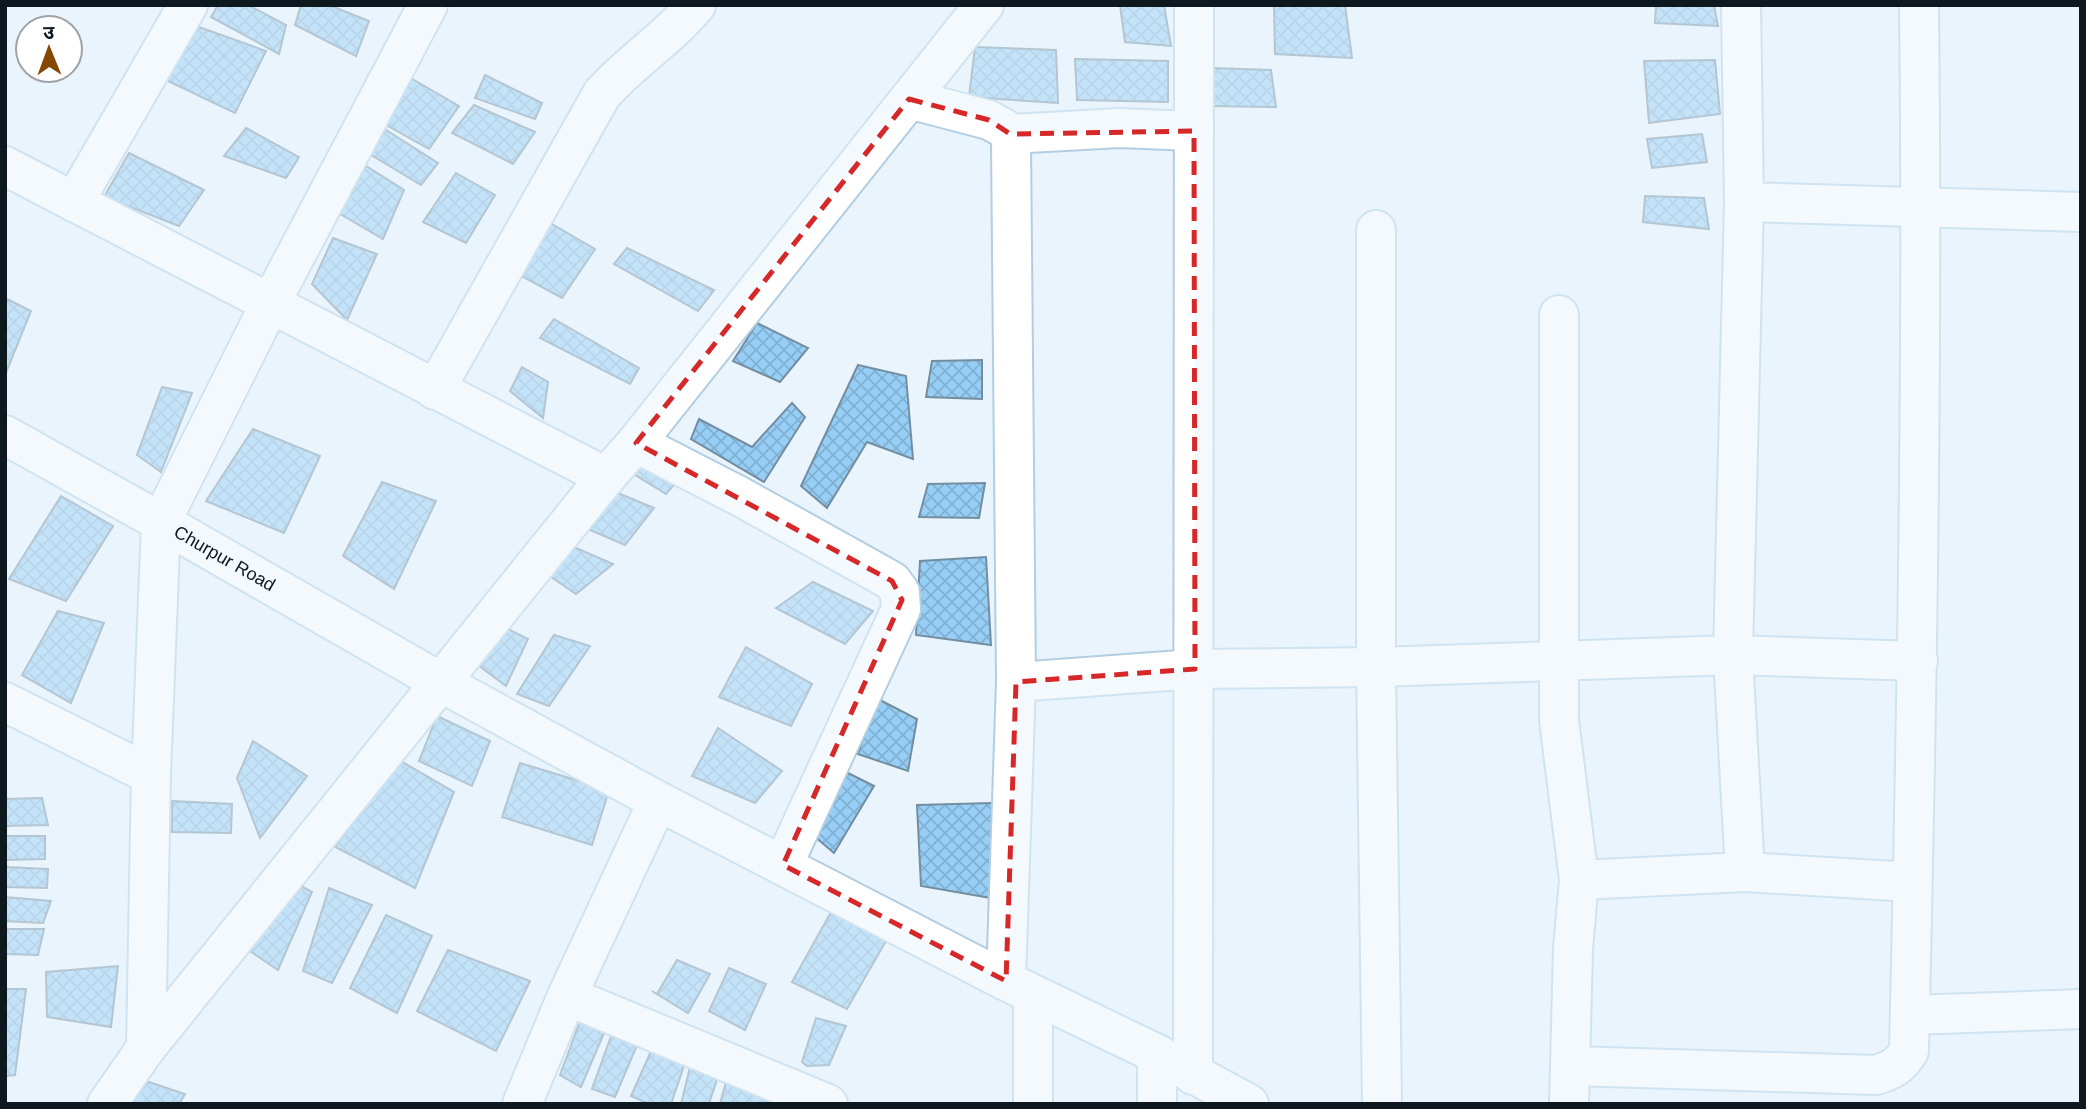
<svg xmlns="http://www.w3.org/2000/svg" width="2086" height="1109" viewBox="0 0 2086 1109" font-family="Helvetica,'Noto Sans Devanagari',sans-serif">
	<defs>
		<pattern id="building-cross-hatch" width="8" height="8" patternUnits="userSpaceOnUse" patternTransform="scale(1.75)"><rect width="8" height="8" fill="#96cef6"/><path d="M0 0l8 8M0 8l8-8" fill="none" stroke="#80b0d2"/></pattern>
	</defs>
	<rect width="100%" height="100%" fill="#e9f4fc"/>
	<g fill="url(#building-cross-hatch)" stroke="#748ea1" stroke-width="2">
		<path d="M 218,5 L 248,5 L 286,25 L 279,54 L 211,17 Z"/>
		<path d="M 301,5 L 329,5 L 369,21 L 356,56 L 295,25 Z"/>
		<path d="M 1120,5 L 1164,5 L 1171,46 L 1125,42 Z"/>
		<path d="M 1274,5 L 1345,5 L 1352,58 L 1275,54 Z"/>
		<path d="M 1656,5 L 1714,5 L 1718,26 L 1655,23 Z"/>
		<path d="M 196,26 L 266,51 L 235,113 L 166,80 Z"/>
		<path d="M 975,47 L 1056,50 L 1058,103 L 969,97 Z"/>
		<path d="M 1075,59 L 1168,61 L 1168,102 L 1077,100 Z"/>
		<path d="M 1715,60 L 1720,114 L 1649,123 L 1644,61 Z"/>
		<path d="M 1211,68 L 1271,70 L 1276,107 L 1211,106 Z"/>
		<path d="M 485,75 L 542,103 L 535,119 L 475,98 Z"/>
		<path d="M 407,76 L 459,106 L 429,149 L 379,121 Z"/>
		<path d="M 474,105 L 535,132 L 513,164 L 452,133 Z"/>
		<path d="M 246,128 L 299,157 L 286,178 L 224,156 Z"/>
		<path d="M 383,128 L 438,163 L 421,185 L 363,150 Z"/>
		<path d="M 1702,134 L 1707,162 L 1652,168 L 1647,139 Z"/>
		<path d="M 129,153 L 204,190 L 179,226 L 104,197 Z"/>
		<path d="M 363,164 L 404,190 L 383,239 L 335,211 Z"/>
		<path d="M 456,173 L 495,195 L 466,243 L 423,222 Z"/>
		<path d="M 1645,196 L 1704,198 L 1709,229 L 1643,222 Z"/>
		<path d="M 545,220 L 595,249 L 562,298 L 512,271 Z"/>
		<path d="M 333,238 L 377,254 L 347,320 L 312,284 Z"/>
		<path d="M 627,248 L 714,290 L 698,311 L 614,264 Z"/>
		<path d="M 7,299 L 31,311 L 5,375 L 5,303 Z"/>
		<path d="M 554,319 L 639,368 L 630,384 L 540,338 Z"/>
		<path d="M 757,323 L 808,348 L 780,382 L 733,361 Z"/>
		<path d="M 982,360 L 982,399 L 926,397 L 932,361 Z"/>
		<path d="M 858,365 L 906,376 L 913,459 L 867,442 L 827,508 L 801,486 Z"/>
		<path d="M 522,367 L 548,382 L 543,418 L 510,391 Z"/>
		<path d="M 162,387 L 192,393 L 161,472 L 137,455 Z"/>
		<path d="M 792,403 L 805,417 L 764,482 L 691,439 L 699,419 L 752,447 Z"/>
		<path d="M 253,429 L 320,456 L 284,533 L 206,501 Z"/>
		<path d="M 641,453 L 682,475 L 666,494 L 632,473 Z"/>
		<path d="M 382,482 L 436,501 L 394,589 L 343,556 Z"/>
		<path d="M 985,483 L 979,518 L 919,517 L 928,484 Z"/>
		<path d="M 608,489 L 654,508 L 625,545 L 581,526 Z"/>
		<path d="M 61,496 L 113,526 L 66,601 L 9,579 Z"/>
		<path d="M 569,545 L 613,564 L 576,594 L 544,572 Z"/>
		<path d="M 986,557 L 991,645 L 916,635 L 920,561 Z"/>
		<path d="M 813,582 L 873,611 L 845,644 L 776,608 Z"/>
		<path d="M 58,611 L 104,623 L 71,703 L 22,675 Z"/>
		<path d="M 504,627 L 528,639 L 506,686 L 474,662 Z"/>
		<path d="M 554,635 L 590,646 L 549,706 L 517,694 Z"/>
		<path d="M 746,647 L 812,684 L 791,726 L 719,697 Z"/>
		<path d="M 876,698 L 917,719 L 908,771 L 858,754 Z"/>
		<path d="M 437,716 L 490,741 L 472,786 L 419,761 Z"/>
		<path d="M 718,728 L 782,771 L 755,803 L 692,776 Z"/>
		<path d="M 253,741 L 307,776 L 260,838 L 237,778 Z"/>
		<path d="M 399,760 L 454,792 L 415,888 L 335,847 Z"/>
		<path d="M 520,763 L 609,790 L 592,845 L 502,817 Z"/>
		<path d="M 844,771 L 874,786 L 834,853 L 814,836 Z"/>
		<path d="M 42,798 L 48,825 L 5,826 L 5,799 Z"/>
		<path d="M 172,801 L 232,804 L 231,833 L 172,832 Z"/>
		<path d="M 992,803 L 991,898 L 921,886 L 917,805 Z"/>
		<path d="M 5,836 L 45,836 L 45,859 L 5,860 Z"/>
		<path d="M 5,867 L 48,869 L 47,888 L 5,887 Z"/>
		<path d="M 301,886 L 312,892 L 278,970 L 250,951 Z"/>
		<path d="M 329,888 L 372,905 L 332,983 L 303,971 Z"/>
		<path d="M 5,897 L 51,901 L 43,923 L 5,921 Z"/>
		<path d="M 831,912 L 886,941 L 847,1009 L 792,982 Z"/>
		<path d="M 386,915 L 432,936 L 397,1013 L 350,988 Z"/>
		<path d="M 5,929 L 44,929 L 38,955 L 5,954 Z"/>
		<path d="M 448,950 L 530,981 L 496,1051 L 417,1011 Z"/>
		<path d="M 677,960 L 710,974 L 688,1013 L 652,991 L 657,994 Z"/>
		<path d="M 118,966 L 111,1027 L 47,1017 L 46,972 Z"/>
		<path d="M 729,968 L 766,984 L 745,1030 L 709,1011 Z"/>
		<path d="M 5,989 L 26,989 L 15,1075 L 5,1076 Z"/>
		<path d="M 582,1016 L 604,1033 L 581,1087 L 560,1075 Z"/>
		<path d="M 816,1018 L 846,1026 L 829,1065 L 807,1066 L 802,1062 Z"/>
		<path d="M 614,1028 L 641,1036 L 615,1097 L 592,1089 Z"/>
		<path d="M 656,1040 L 687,1057 L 671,1104 L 649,1104 L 631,1096 Z"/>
		<path d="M 691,1063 L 719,1073 L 709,1104 L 681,1104 Z"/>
		<path d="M 730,1067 L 776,1094 L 770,1104 L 720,1104 Z"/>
		<path d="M 137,1078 L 185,1094 L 179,1104 L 122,1104 Z"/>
	</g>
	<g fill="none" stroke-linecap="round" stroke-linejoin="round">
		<defs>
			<g id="street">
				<path d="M 1741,5 L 1744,202 L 2081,212"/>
				<path d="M 909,99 L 989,120 L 1007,130 L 1011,141 L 1016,682 L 1006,981"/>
				<path d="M 1010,134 L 1119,128 L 1194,131"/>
				<path d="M 5,166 L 606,477"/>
				<path d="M 74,202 L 188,5"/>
				<path d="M 1744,202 L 1733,655 L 1745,872"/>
				<path d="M 1376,230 L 1376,667 L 1382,1104"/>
				<path d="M 1559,315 L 1559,720 L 1579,880 L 1573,949 L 1569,1104"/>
				<path d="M 435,390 L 602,94 C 631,61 668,39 696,5"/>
				<path d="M 636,443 L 741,497 L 892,581 L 900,592 L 901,609 L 783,865"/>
				<path d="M 1016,682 L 1195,669 L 1376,667 L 1733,655 L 1918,661"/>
				<path d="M 5,702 L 151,775"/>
				<path d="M 1579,880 L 1745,872 L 1912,882"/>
				<path d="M 567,996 L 828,1104"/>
				<path d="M 1910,1015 L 2081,1009"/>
				<path d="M 146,1048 L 151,775 L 161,522 L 270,304 L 428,5"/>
				<path d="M 1571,1066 L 1876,1075 C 1892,1070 1900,1066 1909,1051 C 1917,703 1923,354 1919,5"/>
				<path d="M 1193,1075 L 1194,5"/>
				<path d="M 522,1104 L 567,996 L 658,801"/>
				<path d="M 1033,1104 L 1033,995"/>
				<path d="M 1157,1104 L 1157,1054"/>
			</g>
			<g id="secondary">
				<path id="s1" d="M 5,435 L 161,522 L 442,683 L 658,801 L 1006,981 L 1157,1054 L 1249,1104"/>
				<path d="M 107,1104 L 146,1048 L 606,477 L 636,443 L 984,5"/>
			</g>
		</defs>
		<use href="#street" stroke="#b2cee2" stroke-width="42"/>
		<use href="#secondary" stroke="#b2cee2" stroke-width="42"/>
		<use href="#street" stroke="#fff" stroke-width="38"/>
		<use href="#secondary" stroke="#fff" stroke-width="38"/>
	</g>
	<path d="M0 0H2086V1109H0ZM 909,99 L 989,120 L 1010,134 L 1194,131 L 1195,669 L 1016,682 L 1006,981 L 783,865 L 902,600 L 892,581 L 636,443 Z" fill="#e9f4fc" fill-opacity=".55" fill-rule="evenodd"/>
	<path fill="none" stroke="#d62828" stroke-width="5" stroke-dasharray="14 9" stroke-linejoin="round" d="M 909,99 L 989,120 L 1010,134 L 1194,131 L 1195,669 L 1016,682 L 1006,981 L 783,865 L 902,600 L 892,581 L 636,443 Z"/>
	<g text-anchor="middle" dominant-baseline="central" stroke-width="5" stroke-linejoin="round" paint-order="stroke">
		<g font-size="18" fill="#0e181f" stroke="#fff">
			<text stroke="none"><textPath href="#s1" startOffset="252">Churpur Road</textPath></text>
		</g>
	</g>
	<rect width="2086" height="1109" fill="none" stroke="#0e181f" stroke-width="14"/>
	<g transform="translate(49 49) rotate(359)"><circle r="33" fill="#ffffff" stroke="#9fa3a5" stroke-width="2"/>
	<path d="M0-5L12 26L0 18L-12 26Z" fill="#844802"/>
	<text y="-10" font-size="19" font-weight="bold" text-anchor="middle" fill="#0e181f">उ</text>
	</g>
</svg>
